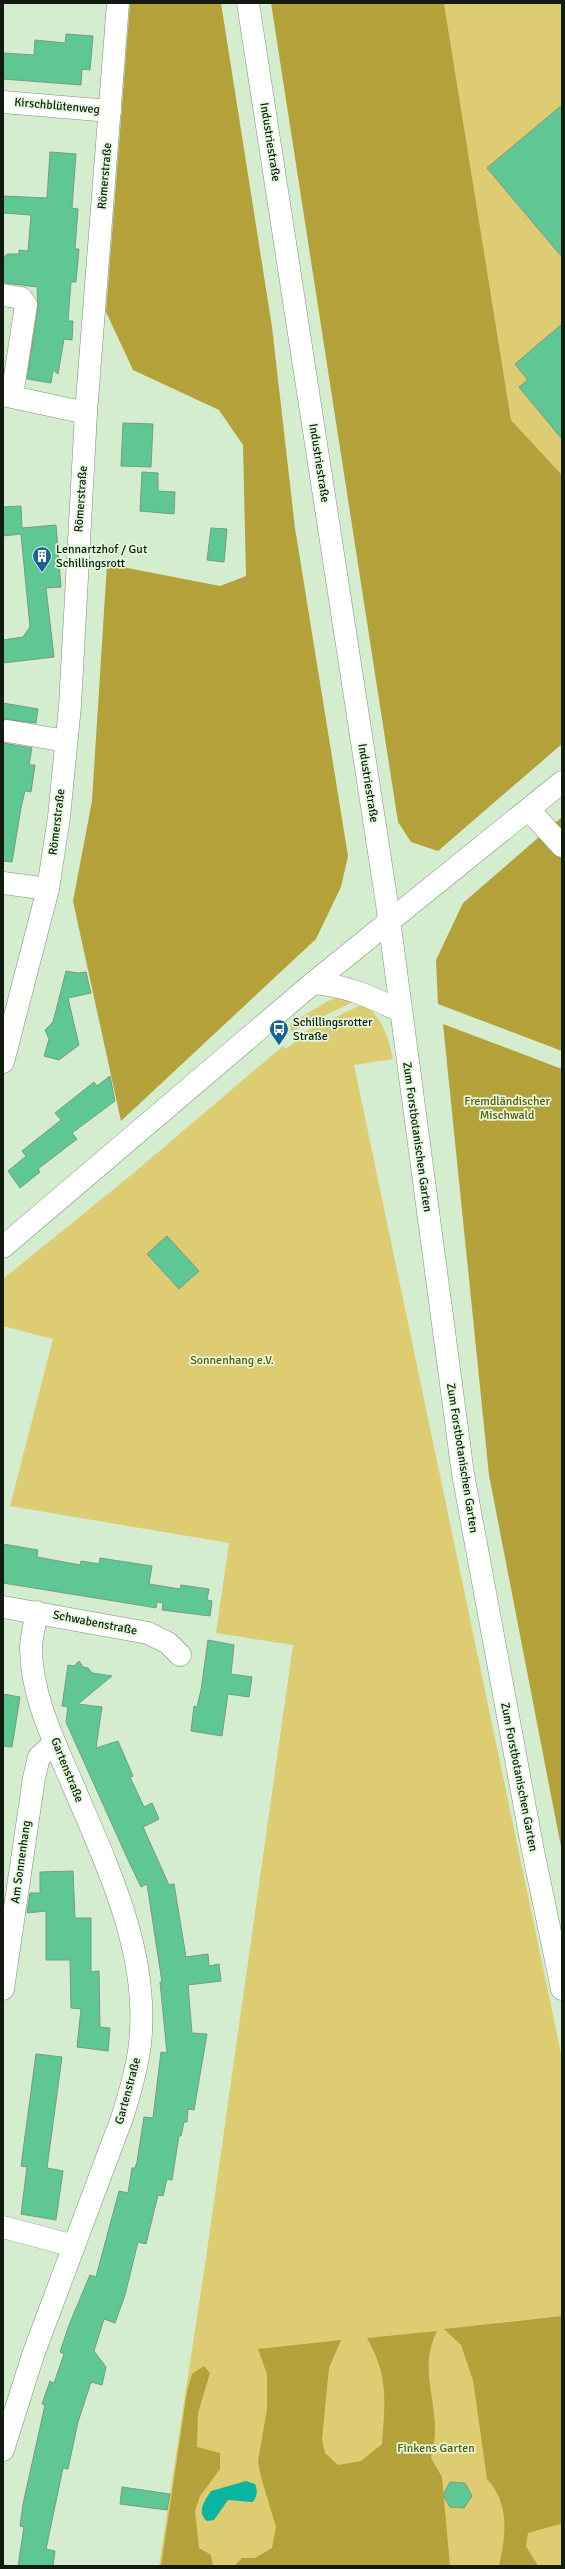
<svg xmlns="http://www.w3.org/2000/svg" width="565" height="2569" viewBox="0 0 565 2569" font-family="Signika,sans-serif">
	<rect width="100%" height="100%" fill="#d4edce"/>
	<g fill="#decc73">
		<path d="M 444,3 L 562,3 L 562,475 L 511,420 Z"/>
		<path d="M 339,997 L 352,998 L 351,1003 L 291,1032 L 290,1024 L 328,1001 Z"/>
		<path d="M 363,1004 C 383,1018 388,1036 393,1059 L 354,1065 L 562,2058 L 562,2316 L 495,2323 L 562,2419 L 562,2566 L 159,2566 L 206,2258 L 293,1645 L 216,1633 L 229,1543 L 10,1506 L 53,1339 L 3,1326 L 3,1279 L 130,1176 L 283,1046 L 286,1049 L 296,1041 L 293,1038 L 296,1036 Z"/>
	</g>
	<g fill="#b5a139">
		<path d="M 130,3 L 221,3 L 272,327 L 295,528 L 348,856 L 341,887 L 316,939 L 121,1121 L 73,901 L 92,801 L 107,564 L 220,586 L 246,576 L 243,445 L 219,410 L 133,370 L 106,312 Z"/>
		<path d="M 271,3 L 444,3 L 511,420 L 562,475 L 562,744 L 438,851 L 411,842 L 398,822 Z"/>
		<path d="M 562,817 L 562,1051 L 438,1004 L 436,960 L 463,903 Z"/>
		<path d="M 443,1024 L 562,1069 L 562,1852 L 489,1475 Z"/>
		<path d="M 562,2316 L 562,2526 L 560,2524 L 528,2533 L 526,2546 L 538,2566 L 499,2566 C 506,2535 510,2504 487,2479 L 473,2380 L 461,2345 L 444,2329 Z"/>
		<path d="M 437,2331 C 419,2367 436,2397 435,2433 C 435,2441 432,2450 431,2458 L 442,2477 L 450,2566 L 234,2566 L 242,2558 L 255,2558 L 272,2548 L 276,2527 L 261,2477 L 258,2461 L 267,2409 L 267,2374 L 258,2349 L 341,2340 L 329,2368 L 322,2439 L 325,2453 L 338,2465 L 361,2461 L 382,2444 C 385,2401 389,2377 367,2338 Z"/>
		<path d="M 204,2366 L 210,2373 L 198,2413 L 197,2447 L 220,2453 L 220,2469 L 200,2496 L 195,2511 L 199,2548 L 211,2555 L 213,2566 L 161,2566 L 187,2391 L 192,2374 Z"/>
	</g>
	<path fill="#09b4a0" d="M 246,2481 L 255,2484 C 258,2491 257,2496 253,2502 L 228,2500 L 214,2520 L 207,2521 C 196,2512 205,2500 211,2491 Z"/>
	<g fill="#5ec794" stroke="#779a87">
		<path d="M 66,34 L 93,36 L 90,70 L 82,69 L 81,85 L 3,79 L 3,53 L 34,55 L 35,40 L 65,43 Z"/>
		<path d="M 562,105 L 562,257 L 487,168 Z"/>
		<path d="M 50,152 L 76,154 L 72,208 L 78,209 L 75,249 L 79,249 L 76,282 L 71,282 L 68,321 L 73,321 L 72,340 L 64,339 L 58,374 L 53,370 L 51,383 L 27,379 L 38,307 L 37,287 L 5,283 L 3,280 L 3,256 L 7,256 L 7,254 L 19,254 L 19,250 L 28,251 L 31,215 L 3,213 L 3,196 L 47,198 Z"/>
		<path d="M 562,324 L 562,439 L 519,387 L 528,380 L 515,364 Z"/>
		<path d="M 123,423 L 153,424 L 151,467 L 121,466 Z"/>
		<path d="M 142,472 L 158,473 L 158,491 L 175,492 L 174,514 L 140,511 Z"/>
		<path d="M 21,506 L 22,528 L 56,525 L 61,587 L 46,588 L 54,657 L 3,663 L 3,640 L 23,637 L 30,627 L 21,534 L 3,536 L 3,507 Z"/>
		<path d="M 211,528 L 227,529 L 224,562 L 207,560 Z"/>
		<path d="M 3,703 L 38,709 L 36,723 L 3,719 Z"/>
		<path d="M 3,743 L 32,748 L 29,765 L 35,765 L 31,792 L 25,791 L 21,808 L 12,862 L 3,861 Z"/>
		<path d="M 66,971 L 78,973 L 86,972 L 91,993 L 68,998 L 79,1045 L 59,1060 L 44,1056 L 49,1039 L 45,1030 L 53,1022 Z"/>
		<path d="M 110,1076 L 115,1101 L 72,1133 L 77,1139 L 38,1169 L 40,1172 L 20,1188 L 8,1171 L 26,1156 L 22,1151 L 61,1120 L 55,1113 L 94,1082 L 97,1086 Z"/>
		<path d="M 167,1236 L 199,1271 L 179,1289 L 147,1254 Z"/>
		<path d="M 3,1544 L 38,1550 L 37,1557 L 80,1565 L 81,1561 L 99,1564 L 100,1558 L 152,1566 L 149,1584 L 180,1589 L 181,1585 L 209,1589 L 207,1600 L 212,1601 L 210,1616 L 162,1610 L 163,1603 L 157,1602 L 156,1608 L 145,1606 L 3,1583 Z"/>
		<path d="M 208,1640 L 234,1645 L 231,1674 L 252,1677 L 249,1697 L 228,1694 L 222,1736 L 191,1731 L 194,1706 L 197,1707 L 201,1690 Z"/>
		<path d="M 79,1661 L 83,1667 L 88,1668 L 92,1673 L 112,1676 L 78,1704 L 102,1707 L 96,1748 L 118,1741 L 133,1776 L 130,1777 L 144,1807 L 152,1803 L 159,1819 L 143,1827 L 169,1885 L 174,1884 L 186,1957 L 208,1954 L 209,1966 L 219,1964 L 221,1981 L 188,1985 L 192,2033 L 207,2034 L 194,2110 L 188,2109 L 187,2122 L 184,2122 L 181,2136 L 179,2136 L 172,2180 L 167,2179 L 163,2196 L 158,2195 L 146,2244 L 138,2242 L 125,2295 L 115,2323 L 104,2319 L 94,2351 L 106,2367 L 102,2385 L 91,2382 L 78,2422 L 68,2469 L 63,2468 L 46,2549 L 55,2551 L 53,2566 L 18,2566 L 24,2527 L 20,2526 L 23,2504 L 45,2405 L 42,2404 L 50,2381 L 54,2383 L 64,2354 L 60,2352 L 69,2325 L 90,2275 L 96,2277 L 119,2191 L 128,2193 L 132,2168 L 135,2168 L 137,2162 L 144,2117 L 153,2118 L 161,2052 L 167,2053 L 160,1982 L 162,1982 L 147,1884 L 141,1887 L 129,1862 L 66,1722 L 68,1707 L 62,1706 L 68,1665 L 74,1666 Z"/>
		<path d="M 3,1694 L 20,1697 L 12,1747 L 3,1746 Z"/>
		<path d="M 73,1871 L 75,1918 L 91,1918 L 91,1972 L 99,1971 L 100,2027 L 110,2028 L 108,2051 L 77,2047 L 81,2009 L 71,2008 L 70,1960 L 46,1960 L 46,1911 L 27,1913 L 30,1893 L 40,1893 L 40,1872 Z"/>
		<path d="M 36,2054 L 62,2057 L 47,2168 L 63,2171 L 56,2220 L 21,2214 L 27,2167 L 21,2166 Z"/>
		<path d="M 450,2482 L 465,2483 L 472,2496 L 464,2508 L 450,2507 L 443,2495 Z"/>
		<path d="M 122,2487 L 170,2494 L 167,2510 L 120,2504 Z"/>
	</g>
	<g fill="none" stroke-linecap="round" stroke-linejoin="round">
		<defs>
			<g id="minor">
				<path d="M 3,102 L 110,111"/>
				<path d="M 3,295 L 21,298 L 26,305 L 12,396"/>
				<path d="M 3,395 L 86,413"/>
				<path d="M 7,731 L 66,741"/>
				<path d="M 529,810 L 562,846"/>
				<path d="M 3,883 L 48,889"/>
				<path d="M 313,983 C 348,986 369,996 400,1011"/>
				<path d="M 3,1062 L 48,889 L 59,817 L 70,706 L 86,413 L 118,3"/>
				<path d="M 3,1247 L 313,983 L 562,782"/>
				<path d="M 3,1607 L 148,1633 L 168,1643 L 180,1655"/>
				<path d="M 3,1989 L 34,1778 L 39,1757 L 55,1743"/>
				<path d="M 3,2227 L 74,2246"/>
				<path d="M 3,2450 L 33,2355 L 122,2118 C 130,2093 137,2069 140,2044 C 150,1952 107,1866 72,1783 C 54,1741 31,1695 31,1648 C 31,1637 35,1624 37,1612"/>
			</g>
			<path id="major" d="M 248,3 L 387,904 L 463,1474 L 533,1851 L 562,1989"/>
		</defs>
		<use href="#minor" stroke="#7b9175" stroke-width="23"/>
		<use href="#major" stroke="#7b9175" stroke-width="23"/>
		<use href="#minor" stroke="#fff" stroke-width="22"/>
		<use href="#major" stroke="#fff" stroke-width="22"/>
	</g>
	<defs>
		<symbol id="building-pin" viewBox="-11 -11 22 30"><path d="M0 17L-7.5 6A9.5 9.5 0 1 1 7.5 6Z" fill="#166496" stroke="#e1fadb"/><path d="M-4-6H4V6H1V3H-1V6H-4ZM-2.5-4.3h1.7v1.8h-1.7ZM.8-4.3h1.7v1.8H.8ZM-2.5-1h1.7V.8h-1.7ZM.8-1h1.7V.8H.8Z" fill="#fff"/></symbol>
		<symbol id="bus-pin" viewBox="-11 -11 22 30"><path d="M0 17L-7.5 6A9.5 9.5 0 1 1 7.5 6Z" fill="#166496" stroke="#e1fadb"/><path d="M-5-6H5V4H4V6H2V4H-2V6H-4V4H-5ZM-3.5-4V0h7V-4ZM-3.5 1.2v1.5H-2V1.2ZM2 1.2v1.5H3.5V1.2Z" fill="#fff"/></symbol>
	</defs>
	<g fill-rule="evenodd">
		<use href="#building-pin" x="31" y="545" width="22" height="30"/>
		<use href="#bus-pin" x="268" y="1018" width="22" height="30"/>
	</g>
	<g text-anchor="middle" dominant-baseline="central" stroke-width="3.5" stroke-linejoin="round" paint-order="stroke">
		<g font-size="12" fill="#121b10" stroke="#e1fadb">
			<text transform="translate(57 106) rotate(5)">Kirschblütenweg</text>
			<text transform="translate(270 142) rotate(81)">Industriestraße</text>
			<text transform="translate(105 176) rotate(-85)">Römerstraße</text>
			<text transform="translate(319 463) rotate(81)">Industriestraße</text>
			<text transform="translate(81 499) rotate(-86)">Römerstraße</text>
			<text transform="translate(368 783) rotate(81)">Industriestraße</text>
			<text transform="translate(57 822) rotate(-83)">Römerstraße</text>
			<text transform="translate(417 1137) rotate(82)">Zum Forstbotanischen Garten</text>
			<text transform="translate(462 1458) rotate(81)">Zum Forstbotanischen Garten</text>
			<text transform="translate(95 1623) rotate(11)">Schwabenstraße</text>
			<text transform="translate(67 1770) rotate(68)">Gartenstraße</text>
			<text transform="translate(519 1777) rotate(79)">Zum Forstbotanischen Garten</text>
			<text transform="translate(21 1862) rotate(-82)">Am Sonnenhang</text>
			<text transform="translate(128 2091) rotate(-75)">Gartenstraße</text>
		</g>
		<g font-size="12" fill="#121b10" stroke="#e1fadb" text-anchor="start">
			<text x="56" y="549">Lennartzhof / Gut<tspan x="56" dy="14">Schillingsrott</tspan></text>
			<text x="293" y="1022">Schillingsrotter<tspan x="293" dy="14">Straße</tspan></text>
		</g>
		<g font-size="12" fill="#645603" stroke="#e1fadb">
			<text x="507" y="1101">Fremdländischer<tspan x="507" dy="14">Mischwald</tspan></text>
			<text x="232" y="1360">Sonnenhang e.V.</text>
			<text x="436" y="2448">Finkens Garten</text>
		</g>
	</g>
	<rect width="565" height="2569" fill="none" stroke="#121b10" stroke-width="8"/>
</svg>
